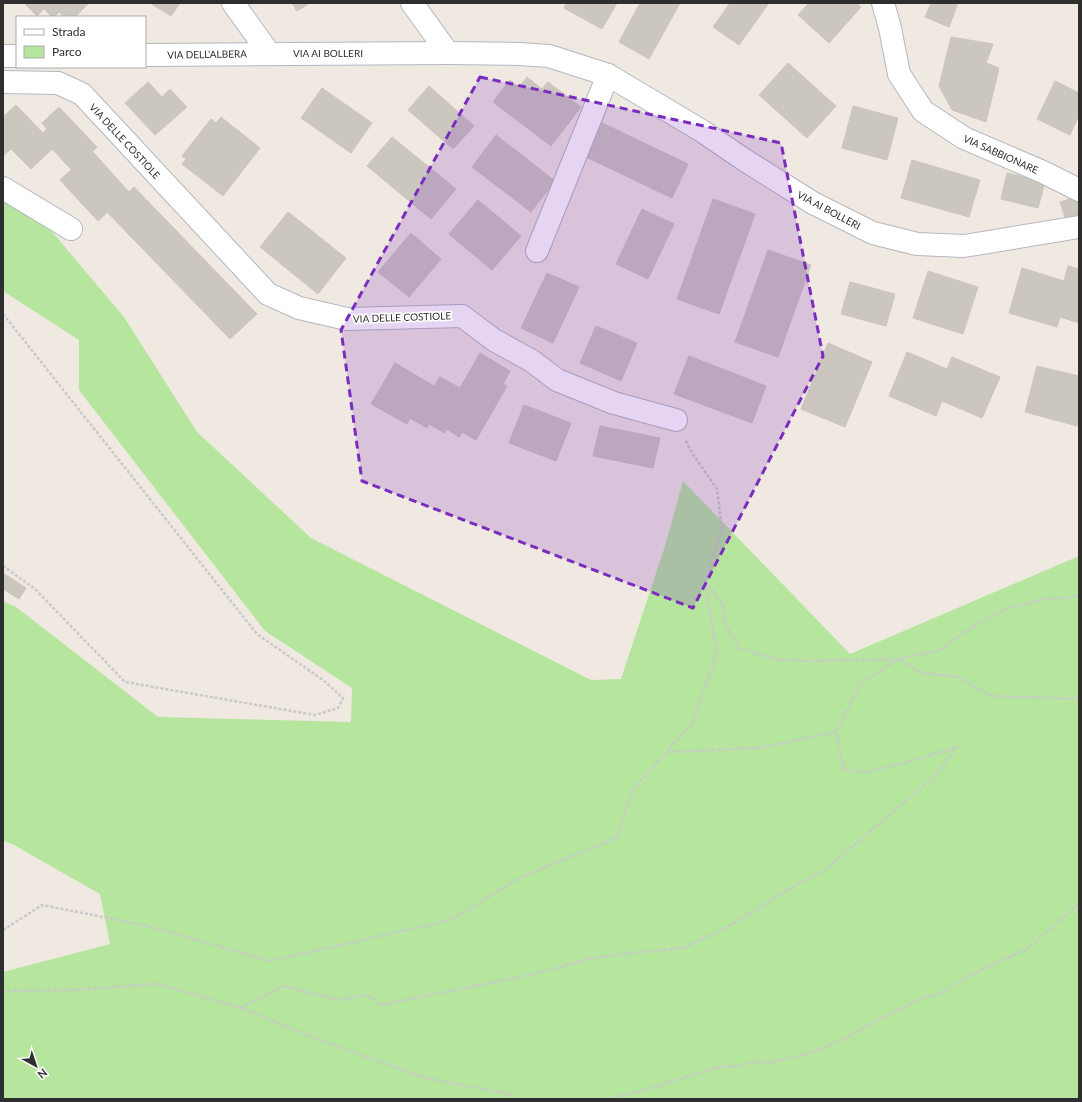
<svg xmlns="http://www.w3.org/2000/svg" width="1082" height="1102" viewBox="0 0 1082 1102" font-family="Lato,sans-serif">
	<rect width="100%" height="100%" fill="#efe9e1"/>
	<path fill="#b6e59e" d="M 3,198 L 48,227 L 124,317 L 197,432 L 311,538 L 591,680 L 621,679 L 665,546 L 683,481 L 850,654 L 1079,556 L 1079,1099 L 3,1099 L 3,972 L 110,944 L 100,894 L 12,844 L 3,841 L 3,601 L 16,607 L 158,717 L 351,722 L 352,688 L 265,631 L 79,390 L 79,340 L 3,291 Z"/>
	<g fill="#cbc7bf" stroke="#cbc5ba">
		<path d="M 24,3 L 89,3 L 75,17 L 65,17 L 59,12 L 54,17 L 52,17 L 44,9 L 37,16 Z"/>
		<path d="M 150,3 L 180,3 L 171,16 Z"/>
		<path d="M 292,3 L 310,3 L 297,11 Z"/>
		<path d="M 566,3 L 617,3 L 602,29 L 564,8 Z"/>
		<path d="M 640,3 L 680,3 L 649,59 L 619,42 Z"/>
		<path d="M 730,3 L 769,3 L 739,45 L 713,27 Z"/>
		<path d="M 809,3 L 856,3 L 861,7 L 829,43 L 798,15 Z"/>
		<path d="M 931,3 L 958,3 L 949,27 L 925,17 Z"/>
		<path d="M 951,37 L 993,44 L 986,63 L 999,68 L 986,122 L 952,110 L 939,86 Z"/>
		<path d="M 788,63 L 836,106 L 807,138 L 759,95 Z"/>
		<path d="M 527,77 L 542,89 L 548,82 L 581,107 L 551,146 L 493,102 L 510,80 L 519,87 Z"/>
		<path d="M 1055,81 L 1079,93 L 1079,115 L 1070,135 L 1037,119 Z"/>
		<path d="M 148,82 L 162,97 L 170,89 L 187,107 L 155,135 L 125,103 Z"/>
		<path d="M 429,86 L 474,126 L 453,149 L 408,110 Z"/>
		<path d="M 322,88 L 372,123 L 351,153 L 301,118 Z"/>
		<path d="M 16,105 L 43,133 L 47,129 L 42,123 L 59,107 L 97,147 L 72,170 L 52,149 L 31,169 L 11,149 L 3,156 L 3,117 Z"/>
		<path d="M 853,106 L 898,118 L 887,160 L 842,148 Z"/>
		<path d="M 221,117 L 260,148 L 223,196 L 182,164 L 186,159 L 182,156 L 211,119 L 216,123 Z"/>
		<path d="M 600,122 L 688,164 L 672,198 L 584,156 Z"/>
		<path d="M 496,135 L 555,181 L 531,212 L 472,167 Z"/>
		<path d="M 392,137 L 456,189 L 431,219 L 367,166 Z"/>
		<path d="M 92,151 L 129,192 L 98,221 L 60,180 Z"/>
		<path d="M 912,160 L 980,180 L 969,217 L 901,198 Z"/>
		<path d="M 1007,173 L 1045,182 L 1038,208 L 1001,199 Z"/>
		<path d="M 134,187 L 257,314 L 230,339 L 107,212 Z"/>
		<path d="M 1079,196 L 1079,217 L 1066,221 L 1060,202 Z"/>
		<path d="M 713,199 L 755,214 L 719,314 L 677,299 Z"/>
		<path d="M 478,200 L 521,236 L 492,270 L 449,234 Z"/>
		<path d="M 642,209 L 674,224 L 648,279 L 616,264 Z"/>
		<path d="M 288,212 L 346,258 L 318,294 L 260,247 Z"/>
		<path d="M 411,233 L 441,259 L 409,297 L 378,272 Z"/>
		<path d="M 768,250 L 811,265 L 778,357 L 735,342 Z"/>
		<path d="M 1068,266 L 1079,269 L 1079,323 L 1060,317 L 1057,327 L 1009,313 L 1022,268 L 1064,281 Z"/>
		<path d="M 928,271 L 978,287 L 963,334 L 913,318 Z"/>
		<path d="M 547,273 L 579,287 L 553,343 L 521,328 Z"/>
		<path d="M 850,282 L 895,294 L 886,326 L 841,314 Z"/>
		<path d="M 596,326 L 637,343 L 621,381 L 580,363 Z"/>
		<path d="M 828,343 L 872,362 L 845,427 L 801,409 Z"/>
		<path d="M 907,352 L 947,369 L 952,357 L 1000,377 L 982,418 L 942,401 L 936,416 L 889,396 Z"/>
		<path d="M 480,353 L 510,371 L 503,384 L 507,386 L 476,440 L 462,432 L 459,437 L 447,429 L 445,433 L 429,424 L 427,428 L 410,418 L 407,424 L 371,404 L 395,363 L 434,386 L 440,377 L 460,388 Z"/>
		<path d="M 689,356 L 766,386 L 752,423 L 674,394 Z"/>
		<path d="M 1037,366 L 1079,376 L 1079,419 L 1077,426 L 1025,412 Z"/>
		<path d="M 524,405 L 571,423 L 556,461 L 509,443 Z"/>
		<path d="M 600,426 L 660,438 L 653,468 L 593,456 Z"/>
		<path d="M 3,573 L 26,588 L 19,599 L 3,589 Z"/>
	</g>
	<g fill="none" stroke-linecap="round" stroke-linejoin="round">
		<defs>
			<g id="minor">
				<path d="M 233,3 L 269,53"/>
				<path d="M 412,3 L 448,53"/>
				<path d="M 883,3 L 890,28 L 899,74 L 923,111 L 964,138 L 1043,172 L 1079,190"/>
				<path d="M 145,55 L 448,53 L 520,54 L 549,56 L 608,75 L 702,131 L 743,159 L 813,203 L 873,233 L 917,244 L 964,246 L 1079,227"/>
				<path d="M 3,56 L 17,56"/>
				<path d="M 3,82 L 58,83 L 82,94 L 268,294 L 299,308 L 347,319 L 462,316 L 494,340 L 532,361 L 557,380 L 614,403 L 676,420"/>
				<path d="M 3,188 L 71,229"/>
				<path d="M 537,251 L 608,75"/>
			</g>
		</defs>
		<use href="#minor" stroke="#b4b7c1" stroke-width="24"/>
		<g stroke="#c9c9c9" stroke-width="2.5" stroke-dasharray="3 2" stroke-linecap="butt">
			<path d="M 3,314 L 257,634 L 323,680 L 343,698 L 338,708 L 315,715 L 125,682 L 34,588 L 3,566"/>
			<path d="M 706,581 L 724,607 L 725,624 L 739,648 L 775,659 L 803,661 L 899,659 L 922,673 L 958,677 L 991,696 L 1079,699"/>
			<path d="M 667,752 L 759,748 L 836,732"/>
			<path d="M 3,930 L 42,905 L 148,926 L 270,961 L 451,920 L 521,877 L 617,838 L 632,790 L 692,724 L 717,654 L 705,580 L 722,529 L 717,489 L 692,453 L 685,439"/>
			<path d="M 3,991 L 73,990 L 158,984 L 241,1008 L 330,1044 L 429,1079 L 510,1094 L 510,1099"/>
			<path d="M 241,1008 L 283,986 L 339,1000 L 368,995 L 380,1005 L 535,974 L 588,959 L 630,953 L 683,948 L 733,924 L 785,891 L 826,869 L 935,776 L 957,747 L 912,761 L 866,772 L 844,770 L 836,732 L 862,682 L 899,659 L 940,650 L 965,632 L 1003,610 L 1039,600 L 1079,596"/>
			<path d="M 607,1099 L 641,1091 L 718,1067 L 739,1066 L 752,1062 L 775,1062 L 809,1053 L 840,1041 L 874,1022 L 922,998 L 941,993 L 973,974 L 1029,948 L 1079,903"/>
		</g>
		<use href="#minor" stroke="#fff" stroke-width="22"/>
	</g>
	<path fill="#7b2cbf" fill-opacity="0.2" stroke="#7b2cbf" stroke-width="3" stroke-dasharray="8 5" stroke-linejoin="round" d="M 480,77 L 781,143 L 823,356 L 693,608 L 362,481 L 341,330 Z"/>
	<g text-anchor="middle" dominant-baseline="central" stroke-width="3.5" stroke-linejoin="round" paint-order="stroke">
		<g font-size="10" fill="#2e2e2e" stroke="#fff">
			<text x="328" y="53">VIA AI BOLLERI</text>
			<text transform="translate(207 54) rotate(-1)">VIA DELL'ALBERA</text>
			<text transform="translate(125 141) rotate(47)">VIA DELLE COSTIOLE</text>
			<text transform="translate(1001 154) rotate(24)">VIA SABBIONARE</text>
			<text transform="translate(829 210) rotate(28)">VIA AI BOLLERI</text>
			<text transform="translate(402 317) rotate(-2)">VIA DELLE COSTIOLE</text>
		</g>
	</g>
	<rect width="1082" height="1102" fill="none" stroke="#2e2e2e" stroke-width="8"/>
	<rect x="16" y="16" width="130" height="52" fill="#ffffff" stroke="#ababab"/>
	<rect x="24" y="29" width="20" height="6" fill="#ffffff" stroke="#ababab"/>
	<text x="52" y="36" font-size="12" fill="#2e2e2e">Strada</text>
	<rect x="24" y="46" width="20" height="12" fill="#b6e59e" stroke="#ababab"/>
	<text x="52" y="56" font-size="12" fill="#2e2e2e">Parco</text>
	<g transform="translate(36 1066) rotate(140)" stroke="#ffffff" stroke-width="3" paint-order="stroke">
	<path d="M0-3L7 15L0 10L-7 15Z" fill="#2e2e2e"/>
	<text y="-6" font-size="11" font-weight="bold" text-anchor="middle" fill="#2e2e2e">N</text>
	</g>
</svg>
